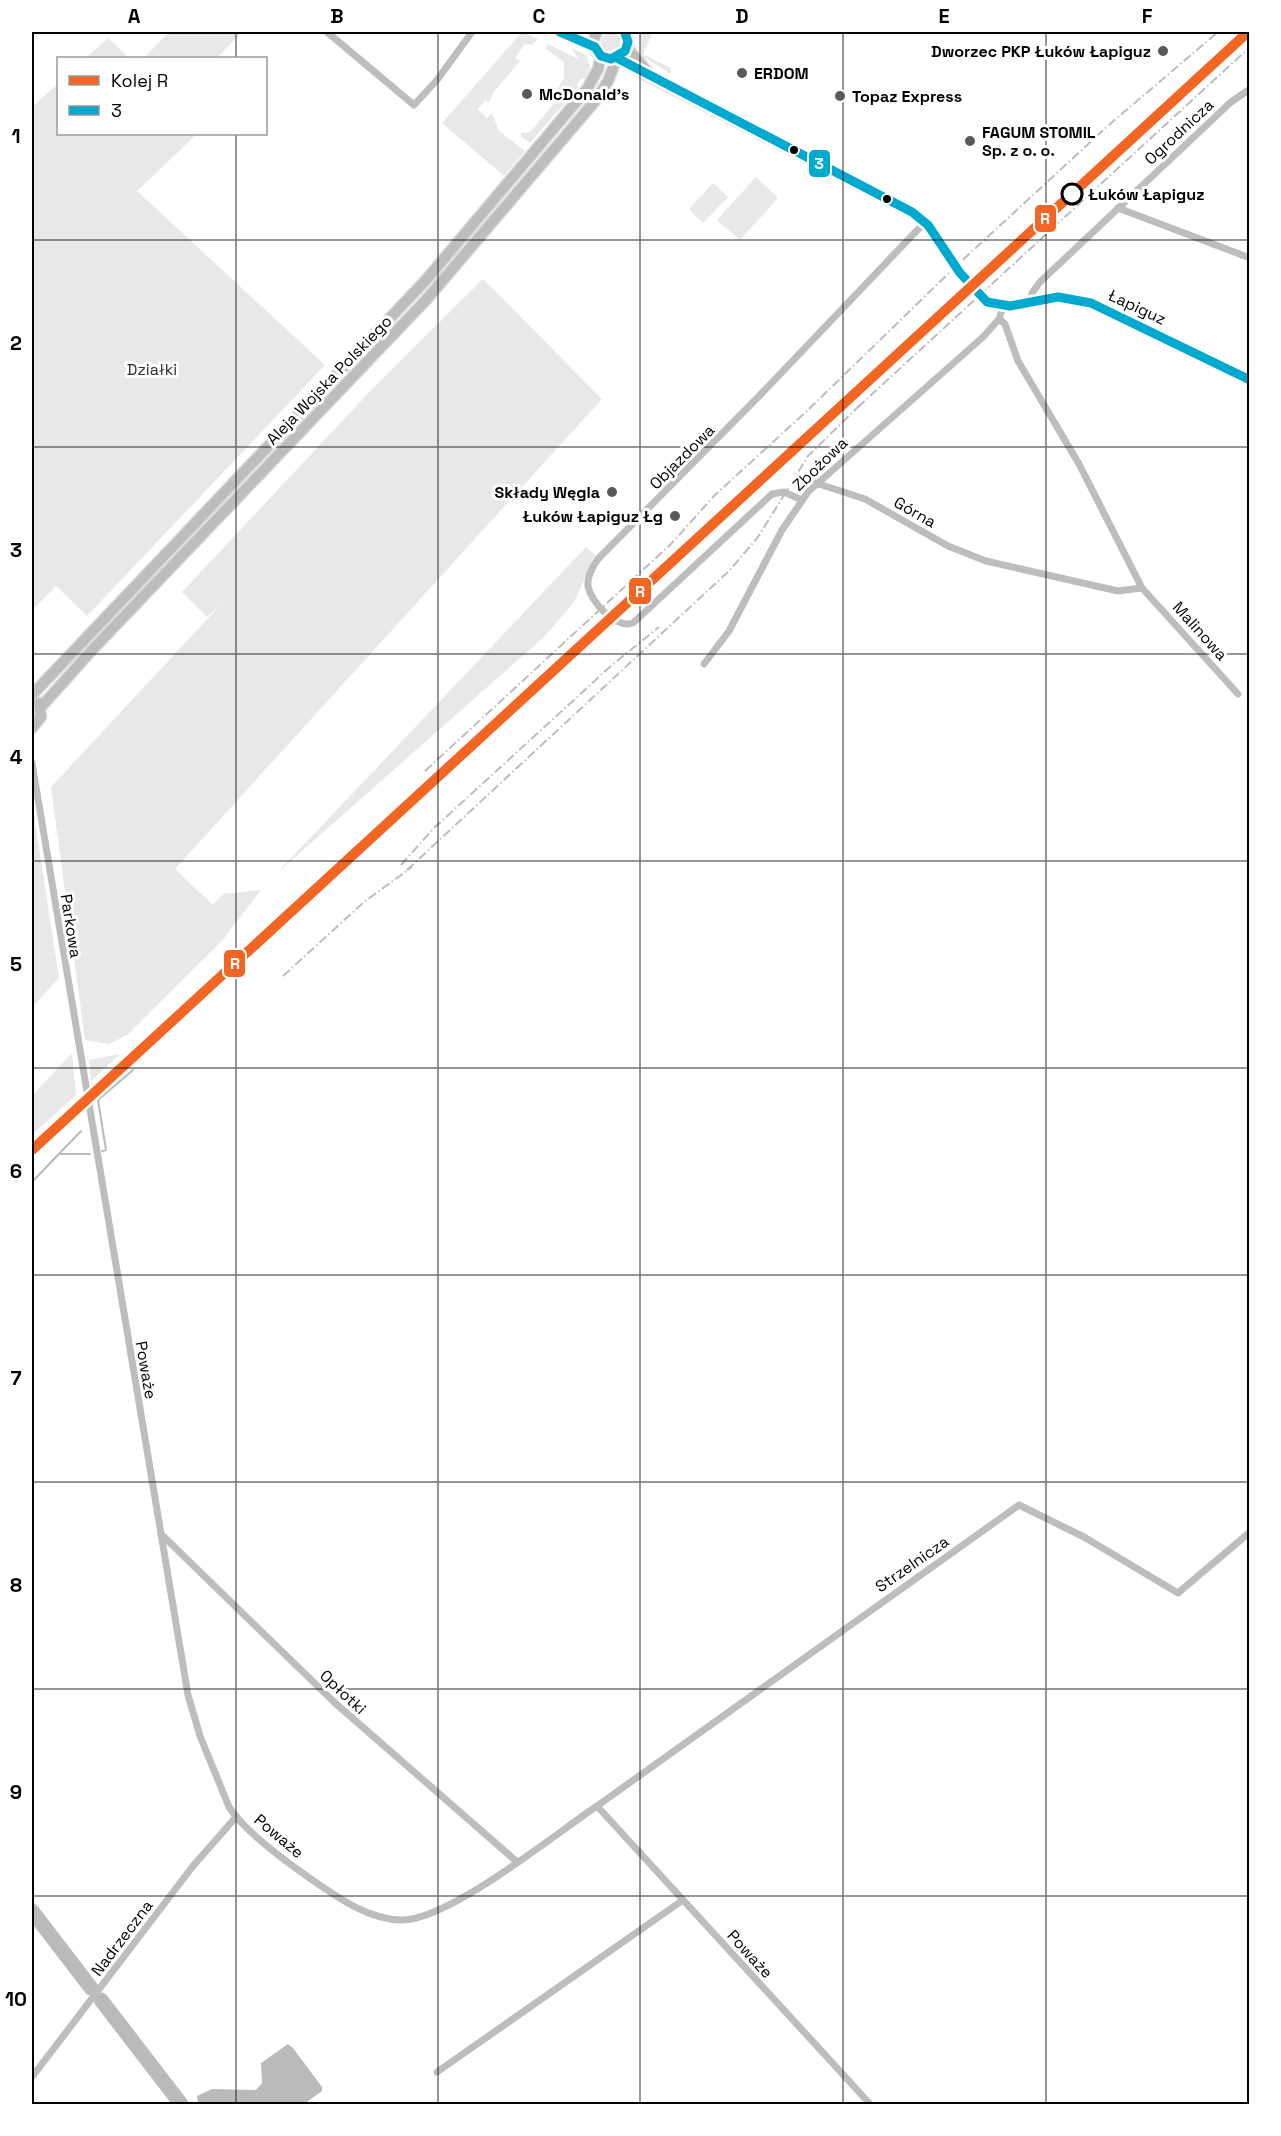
<svg xmlns="http://www.w3.org/2000/svg" width="1281" height="2136" viewBox="0 0 1281 2136" font-family="'Space Grotesk',sans-serif">
	<rect width="100%" height="100%" fill="#fff"/>
	<g fill="#e8e8e8">
		<path d="M 169,32 L 242,32 L 217,58 L 144,58 Z"/>
		<path d="M 522,32 L 538,39 L 532,45 L 525,44 L 515,58 L 520,61 L 493,93 L 489,103 L 486,100 L 477,109 L 487,118 L 492,113 L 499,131 L 525,151 L 504,176 L 442,123 Z"/>
		<path d="M 640,32 L 653,32 L 643,54 L 671,68 L 671,74 L 641,56 Z"/>
		<circle cx="611" cy="42" r="10"/>
		<path d="M 108,38 L 129,58 L 86,58 Z"/>
		<path d="M 548,44 L 578,59 L 572,48 L 586,55 L 590,66 L 585,79 L 582,78 L 577,84 L 578,88 L 530,143 L 521,136 L 521,133 L 530,132 L 558,99 L 559,96 L 554,95 L 564,78 L 564,62 L 546,49 Z"/>
		<path d="M 58,84 L 58,134 L 197,134 L 137,191 L 325,365 L 87,616 L 56,586 L 32,611 L 32,107 Z"/>
		<path d="M 756,177 L 778,198 L 740,240 L 717,220 Z"/>
		<path d="M 713,183 L 728,197 L 703,223 L 689,209 Z"/>
		<path d="M 483,279 L 602,399 L 175,869 L 213,905 L 223,894 L 261,890 L 221,942 L 127,1035 L 109,1044 L 85,1040 L 51,787 L 223,602 L 207,617 L 182,592 L 374,387 Z"/>
		<path d="M 586,547 L 595,555 L 574,602 L 544,637 L 277,873 Z"/>
		<path d="M 32,802 L 59,978 L 32,1007 Z"/>
		<path d="M 72,1053 L 76,1095 L 32,1135 L 32,1096 Z"/>
		<path d="M 120,1054 L 91,1081 L 89,1060 Z"/>
	</g>
	<path fill="#bababa" d="M 288,2044 L 293,2048 L 322,2087 L 322,2091 L 304,2104 L 198,2104 L 197,2096 L 212,2089 L 256,2090 L 262,2083 L 261,2063 Z"/>
	<g fill="none" stroke-linecap="round" stroke-linejoin="round">
		<g stroke="#bababa" stroke-width="2">
			<path d="M 102,1151 L 106,1150 L 98,1100 L 133,1070"/>
			<path d="M 60,1154 L 90,1154"/>
			<path d="M 32,1182 L 81,1131"/>
		</g>
		<g stroke="#bababa" stroke-width="15">
			<path d="M 32,1911 L 91,1988"/>
			<path d="M 101,2000 L 181,2104"/>
		</g>
		<defs>
			<g id="primary">
				<path d="M 597,32 C 578,67 645,66 624,32"/>
				<path d="M 627,48 L 647,71"/>
				<path d="M 617,58 L 648,76 L 912,212 L 928,225 L 960,273 L 987,302 L 1010,306 L 1058,297 L 1091,303 L 1250,380"/>
				<path d="M 32,695 L 426,280 L 587,89 L 598,69 L 601,56"/>
				<path d="M 41,707 L 93,649 L 426,300 L 596,100 L 608,81 L 617,58"/>
				<path d="M 32,728 L 41,717 L 39,703"/>
			</g>
		</defs>
		<use href="#primary" stroke="#dbdbdb" stroke-width="13"/>
		<g stroke="#bdbdbd" stroke-width="7">
			<path d="M 327,32 L 414,105 L 437,80 L 472,32"/>
			<path d="M 1118,208 L 1250,258"/>
			<path d="M 1031,301 L 1032,293 L 1040,282 L 1231,102 L 1250,89"/>
			<path d="M 999,319 L 1005,324 L 1018,361 L 1079,464 L 1142,588 L 1238,694"/>
			<path d="M 816,483 L 865,499 L 948,546 L 986,561 L 1118,591 L 1142,588"/>
			<path d="M 802,500 L 784,492 L 772,494 L 633,623 C 615,629 591,602 588,586 C 587,577 593,566 598,559 L 762,393 L 925,222"/>
			<path d="M 704,664 L 729,631 L 782,530 L 808,492 L 983,337 L 999,319 L 1003,307"/>
			<path d="M 32,763 L 188,1695 L 200,1736 L 229,1807 C 246,1833 285,1861 311,1879 C 337,1897 369,1920 402,1920 C 449,1920 554,1835 597,1806 L 870,2104"/>
			<path d="M 161,1534 L 334,1702 L 516,1861"/>
			<path d="M 597,1806 L 1019,1505 L 1084,1537 L 1178,1593 L 1250,1532"/>
			<path d="M 437,2072 L 683,1900"/>
			<path d="M 32,2077 L 193,1866 L 236,1817"/>
		</g>
		<path stroke="#bfbfbf" stroke-width="10" d="M 560,32 L 595,47"/>
		<use href="#primary" stroke="#bdbdbd" stroke-width="10"/>
		<g stroke="#bdbdbd" stroke-width="2" stroke-dasharray="9 3 1.5 3" stroke-linecap="butt">
			<path d="M 858,407 L 1250,47"/>
			<path d="M 425,771 L 671,544 L 715,495 L 808,410 L 955,267 L 1110,124 L 1218,32"/>
			<path d="M 401,865 L 433,829 L 612,665 L 659,627"/>
			<path d="M 407,870 L 730,570 L 758,537 L 808,456 L 863,402"/>
			<path d="M 283,976 L 364,902 L 412,867"/>
		</g>
		<defs>
			<g id="bus-1">
				<path d="M 560,32 L 595,47 L 601,56 L 611,59 L 625,51 L 628,42 L 625,33"/>
				<path d="M 617,58 L 912,212 L 928,225 L 960,273 L 987,302 L 1010,306 L 1058,297 L 1091,303 L 1250,380"/>
			</g>
		</defs>
		<use href="#bus-1" stroke="#fff" stroke-width="14"/>
		<use href="#bus-1" stroke="#00a9ce" stroke-width="9"/>
		<defs>
			<path id="rail-1" d="M 32,1150 L 1248,32"/>
		</defs>
		<use href="#rail-1" stroke="#fff" stroke-width="15"/>
		<use href="#rail-1" stroke="#f26522" stroke-width="10"/>
	</g>
	<path fill="none" stroke="#000" stroke-width="1.5" stroke-opacity="0.55" d="M 236,32 L 236,58M 438,32 L 438,2104M 640,32 L 640,2104M 843,32 L 843,2104M 1046,32 L 1046,2104M 236,134 L 236,2104M 32,240 L 1250,240M 32,447 L 1250,447M 32,654 L 1250,654M 32,861 L 1250,861M 32,1068 L 1250,1068M 32,1275 L 1250,1275M 32,1482 L 1250,1482M 32,1689 L 1250,1689M 32,1896 L 1250,1896"/>
	<g fill="#595959" stroke="#fff" stroke-width="2">
		<circle cx="1163" cy="51" r="6"/>
		<circle cx="742" cy="73" r="6"/>
		<circle cx="527" cy="94" r="6"/>
		<circle cx="840" cy="96" r="6"/>
		<circle cx="970" cy="141" r="6"/>
		<circle cx="612" cy="492" r="6"/>
		<circle cx="675" cy="516" r="6"/>
	</g>
	<g fill="#000" stroke="#fff" stroke-width="2">
		<circle cx="794" cy="150" r="5"/>
		<circle cx="887" cy="199" r="5"/>
	</g>
	<circle fill="#fff" stroke="#000" stroke-width="3" cx="1072" cy="194" r="10"/>
	<g text-anchor="middle" dominant-baseline="central" stroke-width="6" stroke-linejoin="round" paint-order="stroke">
		<g font-size="16" font-weight="bold" fill="#000" stroke="#fff" text-anchor="start">
			<text x="1151" y="51" text-anchor="end">Dworzec PKP Łuków Łapiguz</text>
			<text x="754" y="73">ERDOM</text>
			<text x="539" y="94">McDonald's</text>
			<text x="852" y="96">Topaz Express</text>
			<text x="982" y="132">FAGUM STOMIL<tspan x="982" dy="18">Sp. z o. o.</tspan></text>
			<text x="600" y="492" text-anchor="end">Składy Węgla</text>
			<text x="663" y="516" text-anchor="end">Łuków Łapiguz Łg</text>
		</g>
		<g font-size="16" fill="#000" stroke="#fff">
			<text transform="translate(1179 132) rotate(-43)">Ogrodnicza</text>
			<text transform="translate(1137 307) rotate(25)">Łapiguz</text>
			<text transform="translate(329 380) rotate(-46)">Aleja Wojska Polskiego</text>
			<text transform="translate(682 457) rotate(-45)">Objazdowa</text>
			<text transform="translate(820 464) rotate(-44)">Zbożowa</text>
			<text transform="translate(915 512) rotate(30)">Górna</text>
			<text transform="translate(1200 631) rotate(48)">Malinowa</text>
			<text transform="translate(71 926) rotate(81)">Parkowa</text>
			<text transform="translate(146 1370) rotate(80)">Poważe</text>
			<text transform="translate(912 1564) rotate(-35)">Strzelnicza</text>
			<text transform="translate(343 1692) rotate(43)">Opłotki</text>
			<text transform="translate(279 1836) rotate(40)">Poważe</text>
			<text transform="translate(122 1938) rotate(-53)">Nadrzeczna</text>
			<text transform="translate(750 1954) rotate(48)">Poważe</text>
		</g>
		<g font-size="16" font-weight="bold" fill="#000" stroke="#fff" text-anchor="start">
			<text x="1088" y="194">Łuków Łapiguz</text>
		</g>
		<g font-size="16" fill="#2d2d2d" stroke="#fff">
			<text x="152" y="369">Działki</text>
		</g>
	</g>
	<g stroke="#fff" stroke-width="2">
		<rect x="808" y="149" width="23" height="29" rx="6" fill="#00a9ce"/>
		<rect x="1034" y="204" width="23" height="29" rx="6" fill="#f26522"/>
		<rect x="628" y="577" width="24" height="28" rx="6" fill="#f26522"/>
		<rect x="223" y="949" width="23" height="29" rx="6" fill="#f26522"/>
	</g>
	<g font-size="16" text-anchor="middle" font-weight="bold" fill="#fff">
		<text x="819" y="169">3</text>
		<text x="1045" y="224">R</text>
		<text x="640" y="597">R</text>
		<text x="235" y="969">R</text>
	</g>
	<rect width="1281" height="2136" fill="none" stroke="#ffffff" stroke-width="66"/>
	<rect x="57" y="57" width="210" height="78" fill="#ffffff" stroke="#999999" stroke-width="1.5"/>
	<rect x="69" y="76" width="30" height="9" fill="#f26522" stroke="#999999" stroke-width="1.5"/>
	<text x="111" y="87" font-size="18" fill="#000000">Kolej R</text>
	<rect x="69" y="106" width="30" height="9" fill="#00a9ce" stroke="#999999" stroke-width="1.5"/>
	<text x="111" y="117" font-size="18" fill="#000000">3</text>
	<rect x="33" y="33" width="1215" height="2070" fill="none" stroke="#000" stroke-width="2"/>
	<g font-size="20" text-anchor="middle" font-weight="bold" fill="#000">
		<text x="134" y="23">A</text>
		<text x="337" y="23">B</text>
		<text x="539" y="23">C</text>
		<text x="742" y="23">D</text>
		<text x="944" y="23">E</text>
		<text x="1147" y="23">F</text>
		<text x="16" y="143">1</text>
		<text x="16" y="350">2</text>
		<text x="16" y="557">3</text>
		<text x="16" y="764">4</text>
		<text x="16" y="971">5</text>
		<text x="16" y="1178">6</text>
		<text x="16" y="1385">7</text>
		<text x="16" y="1592">8</text>
		<text x="16" y="1799">9</text>
		<text x="16" y="2006">10</text>
	</g>
</svg>
